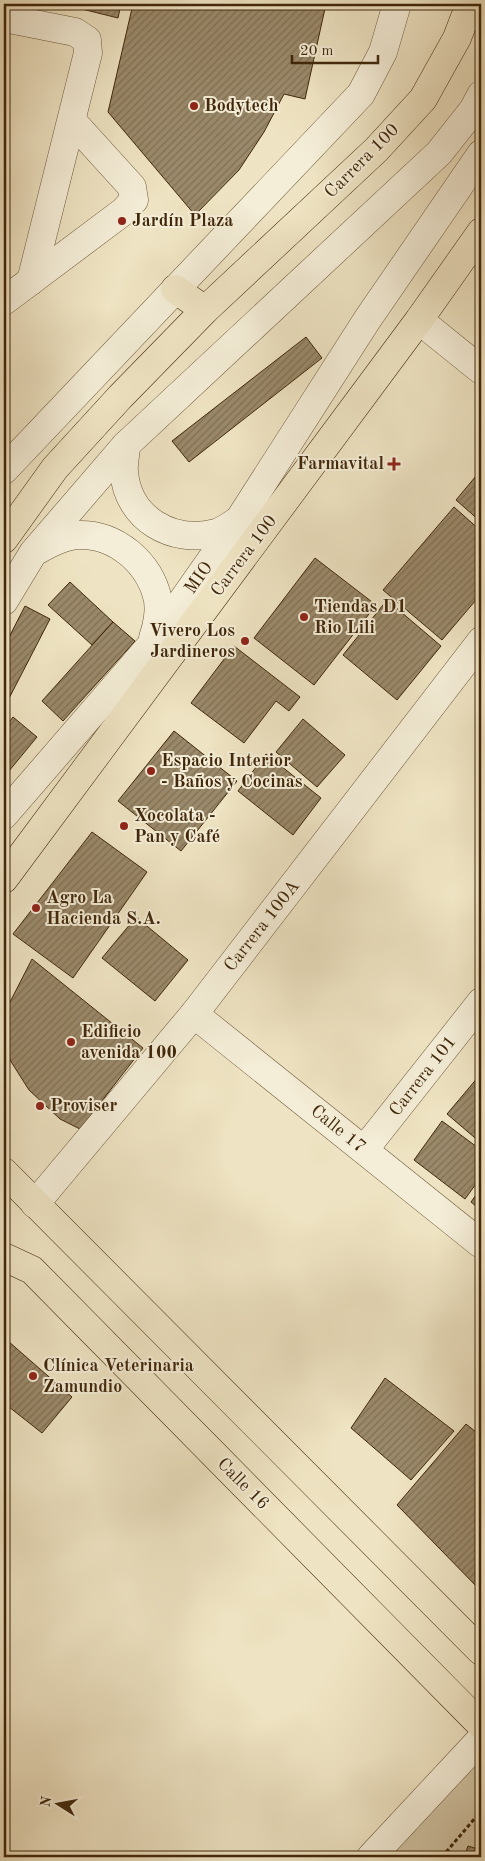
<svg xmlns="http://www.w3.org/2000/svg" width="485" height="1861" viewBox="0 0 485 1861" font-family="'Old Standard TT',serif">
	<defs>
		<pattern id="building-hatch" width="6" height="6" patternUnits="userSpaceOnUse" patternTransform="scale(1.25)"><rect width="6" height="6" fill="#9a896a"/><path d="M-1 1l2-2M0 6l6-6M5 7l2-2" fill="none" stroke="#7f7055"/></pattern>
	</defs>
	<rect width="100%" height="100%" fill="#eee3c2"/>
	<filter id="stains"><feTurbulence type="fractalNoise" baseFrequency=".004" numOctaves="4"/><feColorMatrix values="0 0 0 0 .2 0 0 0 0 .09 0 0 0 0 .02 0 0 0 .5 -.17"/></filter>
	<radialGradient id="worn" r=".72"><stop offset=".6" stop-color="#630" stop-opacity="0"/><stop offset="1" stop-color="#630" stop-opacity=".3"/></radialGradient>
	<path fill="#d0c3a3" stroke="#887556" d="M 481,1739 L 481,1857 L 371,1857 Z"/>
	<g fill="url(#building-hatch)" stroke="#40270a">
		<path d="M 62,4 L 121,4 L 118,18 Z"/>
		<path d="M 133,4 L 326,4 L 305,99 L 284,94 L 264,132 L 239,170 L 195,215 L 108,112 Z"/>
		<path d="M 306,337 L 322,358 L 189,462 L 172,441 Z"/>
		<path d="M 481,470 L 481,522 L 456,500 Z"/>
		<path d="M 454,507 L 481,531 L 481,594 L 442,640 L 383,590 Z"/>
		<path d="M 315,558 L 376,605 L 314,685 L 254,638 Z"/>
		<path d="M 70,582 L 113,622 L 92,645 L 48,605 Z"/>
		<path d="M 387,600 L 441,646 L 397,700 L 343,655 Z"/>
		<path d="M 25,606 L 50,619 L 4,708 L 4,647 Z"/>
		<path d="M 113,622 L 135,641 L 63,721 L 42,701 Z"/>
		<path d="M 234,646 L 300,697 L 289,711 L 276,701 L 244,743 L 191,703 Z"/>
		<path d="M 13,717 L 37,737 L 4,777 L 4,729 Z"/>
		<path d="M 303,719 L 345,755 L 317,787 L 276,752 Z"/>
		<path d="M 174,731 L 237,781 L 181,851 L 118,801 Z"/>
		<path d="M 266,754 L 321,798 L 293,835 L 238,791 Z"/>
		<path d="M 92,832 L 147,872 L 73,978 L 13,934 Z"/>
		<path d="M 136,917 L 188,960 L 155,1001 L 102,958 Z"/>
		<path d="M 32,959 L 143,1048 L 80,1129 L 60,1119 L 29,1090 L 10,1060 L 5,1036 L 9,1004 Z"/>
		<path d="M 479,1076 L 481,1078 L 481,1143 L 447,1114 Z"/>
		<path d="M 442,1121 L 481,1150 L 481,1177 L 465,1199 L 414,1160 Z"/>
		<path d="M 481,1188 L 481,1210 L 471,1202 Z"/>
		<path d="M 8,1341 L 72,1397 L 42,1433 L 4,1403 L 4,1346 Z"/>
		<path d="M 385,1378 L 454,1431 L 411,1480 L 351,1428 Z"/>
		<path d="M 466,1424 L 481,1436 L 481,1591 L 397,1505 Z"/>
		<path d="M 468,1846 L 481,1850 L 481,1857 L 464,1857 Z"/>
	</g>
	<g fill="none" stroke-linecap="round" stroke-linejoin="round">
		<defs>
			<g id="minor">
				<path d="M 4,18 L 75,32 L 87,40 L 88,53 L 31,281"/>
				<path d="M 4,301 L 124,211 L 134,200 L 132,187 L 72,121"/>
				<path d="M 419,320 L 481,370"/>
				<path d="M 126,445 C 126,454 123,463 124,472 C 128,519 172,544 216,533 C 224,531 232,524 239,520"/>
				<path d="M 4,470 L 361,94 L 383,52 L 397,4"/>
				<path d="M 38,550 C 50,543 63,536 77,535 C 116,533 150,563 158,600 C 160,613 157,626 153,638"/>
				<path d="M 4,601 L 33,553 L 126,445 L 439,153 L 473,110 L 481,95"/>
				<path d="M 4,815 L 152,644 L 239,520 L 367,320 L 481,154"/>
				<path d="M 194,1014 L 481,1244"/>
				<path d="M 364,1150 L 481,1002"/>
				<path d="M 35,1204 L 194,1014 L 481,641"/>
				<path d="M 371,1857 L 481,1739"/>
			</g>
			<g id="major">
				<path d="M 175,289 L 205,310"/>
				<path d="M 4,539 L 55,468 L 120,397 L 205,310 L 376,150 L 423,99 L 457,38 L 470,4"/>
				<path d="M 4,879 L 419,320 L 481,232"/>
				<path d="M 4,1172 L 481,1651"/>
				<path d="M 4,1257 L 32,1270 L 481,1725"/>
			</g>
		</defs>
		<use href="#minor" stroke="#6c5638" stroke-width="29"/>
		<use href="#major" stroke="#40270a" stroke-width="29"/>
		<path stroke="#40270a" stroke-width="3" stroke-dasharray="4 2.5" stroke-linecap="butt" d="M 442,1857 L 481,1811"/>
		<use href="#minor" stroke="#f4edd7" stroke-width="28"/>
		<use href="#major" stroke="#eee3c2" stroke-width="28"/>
	</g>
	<g fill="#8f2418" stroke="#f4edd7" stroke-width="2">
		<circle cx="194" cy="106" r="5"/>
		<circle cx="122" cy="221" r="5"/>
		<path d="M391.5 456.5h5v5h5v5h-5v5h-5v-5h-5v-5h5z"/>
		<circle cx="304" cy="617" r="5"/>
		<circle cx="245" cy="641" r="5"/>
		<circle cx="151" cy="771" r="5"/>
		<circle cx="124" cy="826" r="5"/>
		<circle cx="36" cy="908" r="5"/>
		<circle cx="71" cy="1042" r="5"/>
		<circle cx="40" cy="1106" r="5"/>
		<circle cx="33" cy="1376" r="5"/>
	</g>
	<g text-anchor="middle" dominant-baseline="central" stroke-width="4" stroke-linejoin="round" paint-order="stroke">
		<g font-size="18" font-weight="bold" fill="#40270a" stroke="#f4edd7" text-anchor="start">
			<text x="204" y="106">Bodytech</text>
			<text x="132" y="221">Jardín Plaza</text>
			<text x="384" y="464" text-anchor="end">Farmavital</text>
			<text x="314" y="607">Tiendas D1<tspan x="314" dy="21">Rio Lili</tspan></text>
			<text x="235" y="631" text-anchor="end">Vivero Los<tspan x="235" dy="21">Jardineros</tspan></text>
			<text x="161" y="761">Espacio Interior<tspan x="161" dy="21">- Baños y Cocinas</tspan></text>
			<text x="134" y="816">Xocolata -<tspan x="134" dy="21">Pan y Café</tspan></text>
			<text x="46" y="898">Agro La<tspan x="46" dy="21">Hacienda S.A.</tspan></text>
			<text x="81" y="1032">Edificio<tspan x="81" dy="21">avenida 100</tspan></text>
			<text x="50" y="1106">Proviser</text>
			<text x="43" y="1366">Clínica Veterinaria<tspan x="43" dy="21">Zamundio</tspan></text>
		</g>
		<g font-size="18" fill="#40270a" stroke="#f4edd7">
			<text transform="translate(362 161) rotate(-45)">Carrera 100</text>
			<text transform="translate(244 556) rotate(-53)">Carrera 100</text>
			<text transform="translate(199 578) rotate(-55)">MIO</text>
			<text transform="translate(262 926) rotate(-52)">Carrera 100A</text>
			<text transform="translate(423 1076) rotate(-52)">Carrera 101</text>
			<text transform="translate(338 1129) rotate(39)">Calle 17</text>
			<text transform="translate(243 1484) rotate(45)">Calle 16</text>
		</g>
	</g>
	<rect width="485" height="1861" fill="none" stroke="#eee3c2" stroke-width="20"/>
	<rect x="5" y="5" width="475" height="1851" fill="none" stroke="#40270a" stroke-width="2.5"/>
	<rect x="10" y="10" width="465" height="1841" fill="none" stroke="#40270a"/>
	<g transform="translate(58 1804) rotate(281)" stroke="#f4edd7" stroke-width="4" paint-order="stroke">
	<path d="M0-4L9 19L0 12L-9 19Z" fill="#40270a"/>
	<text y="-8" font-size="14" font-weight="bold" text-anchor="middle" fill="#40270a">N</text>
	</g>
	<path d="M292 55v8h86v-8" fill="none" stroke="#40270a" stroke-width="2.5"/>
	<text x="300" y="55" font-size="15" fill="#40270a" stroke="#f4edd7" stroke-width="4" paint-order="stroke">20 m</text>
	<rect width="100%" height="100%" filter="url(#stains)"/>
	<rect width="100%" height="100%" fill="url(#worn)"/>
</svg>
